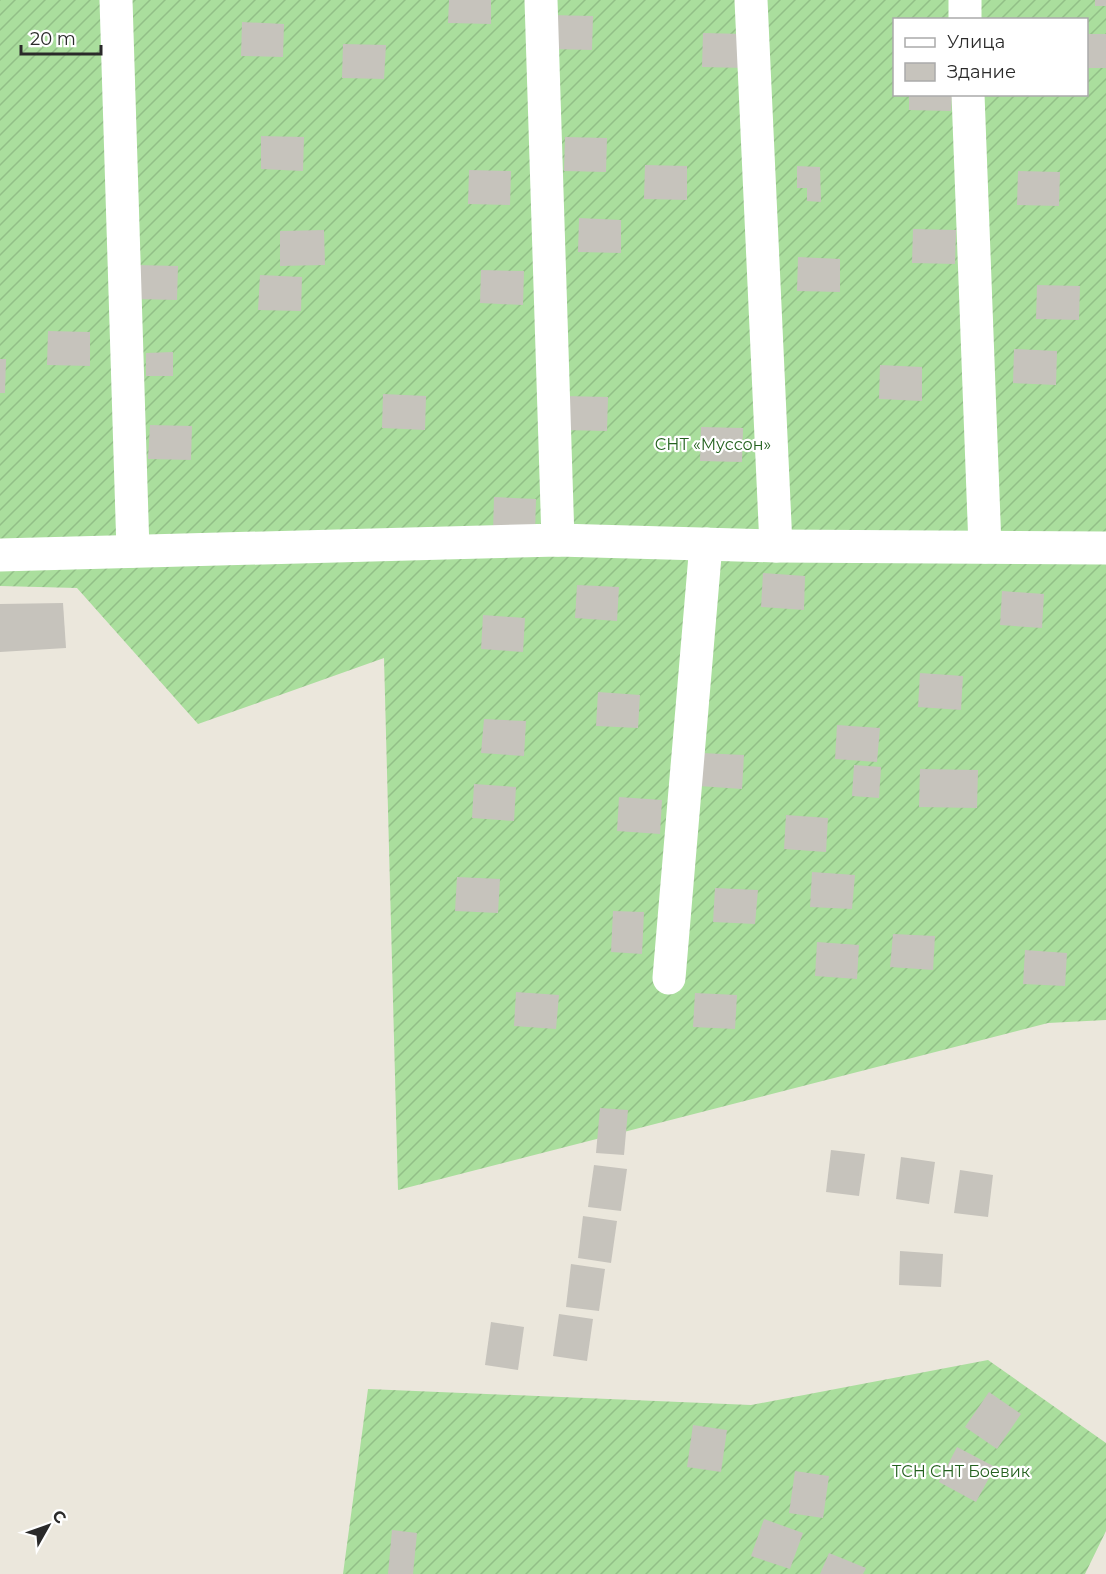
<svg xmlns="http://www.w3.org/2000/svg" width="1106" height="1574" viewBox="0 0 1106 1574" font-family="Montserrat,sans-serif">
	<defs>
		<pattern id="garden-furrows" width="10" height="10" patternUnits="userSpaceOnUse" patternTransform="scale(1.5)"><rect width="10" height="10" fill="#aade9d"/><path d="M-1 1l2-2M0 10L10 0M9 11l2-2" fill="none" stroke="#92bf87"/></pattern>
	</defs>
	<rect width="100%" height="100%" fill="#ebe7dc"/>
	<g fill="url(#garden-furrows)" fill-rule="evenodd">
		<path d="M 0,0 L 1106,0 L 1106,1020 L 1048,1023 L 398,1190 L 384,658 L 198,724 L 77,588 L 0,586 ZM 894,20 L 1086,20 L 1086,94 L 894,94 Z"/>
		<path d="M 988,1360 L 1106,1443 L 1106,1531 L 1085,1574 L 343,1574 L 368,1389 L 751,1405 Z"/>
	</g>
	<g fill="#c6c3bc">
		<path d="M 449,0 L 491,0 L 491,24 L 448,23 Z"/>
		<rect x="1095" y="0" width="11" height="6"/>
		<path d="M 550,15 L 593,16 L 592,50 L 550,49 Z"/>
		<path d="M 242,22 L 284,24 L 283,57 L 241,56 Z"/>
		<path d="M 703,33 L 745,34 L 744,68 L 702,67 Z"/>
		<rect x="1086" y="34" width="20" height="34"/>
		<path d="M 343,44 L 386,45 L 384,79 L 342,78 Z"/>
		<path d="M 909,94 L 952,94 L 951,111 L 909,110 Z"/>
		<path d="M 261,136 L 304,137 L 303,171 L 261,169 Z"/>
		<path d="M 565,137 L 607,138 L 606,172 L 564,171 Z"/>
		<path d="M 645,165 L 687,166 L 687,200 L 644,199 Z"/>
		<path d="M 797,166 L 820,167 L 821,202 L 807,201 L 807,188 L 797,188 Z"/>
		<path d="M 469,170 L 511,171 L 510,205 L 468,204 Z"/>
		<path d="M 1018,171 L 1060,172 L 1059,206 L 1017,205 Z"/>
		<path d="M 579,218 L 621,220 L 621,253 L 578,252 Z"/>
		<path d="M 913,229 L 956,230 L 955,264 L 912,263 Z"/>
		<path d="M 324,230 L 325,265 L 280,266 L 280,231 Z"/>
		<path d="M 798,257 L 840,259 L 840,292 L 797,291 Z"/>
		<path d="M 136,265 L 178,266 L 177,300 L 135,299 Z"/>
		<path d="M 481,270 L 524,271 L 523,305 L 480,303 Z"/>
		<path d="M 260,275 L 302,277 L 301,311 L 258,310 Z"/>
		<path d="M 1037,285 L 1080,286 L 1079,320 L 1036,319 Z"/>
		<path d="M 48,331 L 90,332 L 90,366 L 47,365 Z"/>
		<path d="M 1014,349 L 1057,351 L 1056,385 L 1013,383 Z"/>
		<path d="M 173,352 L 173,376 L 146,376 L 146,353 Z"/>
		<path d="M 0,359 L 6,359 L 5,393 L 0,393 Z"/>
		<path d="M 880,365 L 922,367 L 922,401 L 879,399 Z"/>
		<path d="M 383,394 L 426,396 L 425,430 L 382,428 Z"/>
		<path d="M 565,396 L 608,397 L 607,431 L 564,430 Z"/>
		<path d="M 150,425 L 192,426 L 191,460 L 148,459 Z"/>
		<path d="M 701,427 L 743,428 L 742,462 L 700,461 Z"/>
		<path d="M 494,497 L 536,499 L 535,533 L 493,531 Z"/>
		<path d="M 763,573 L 805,576 L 804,610 L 761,607 Z"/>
		<path d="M 577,585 L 619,587 L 617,621 L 575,618 Z"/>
		<path d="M 1002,591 L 1044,594 L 1042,628 L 1000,625 Z"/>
		<path d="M 63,603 L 66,648 L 0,652 L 0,604 Z"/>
		<path d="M 483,615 L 525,618 L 523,652 L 481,649 Z"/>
		<path d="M 920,673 L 963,676 L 961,710 L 918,707 Z"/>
		<path d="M 598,692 L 640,695 L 638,728 L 596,726 Z"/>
		<path d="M 484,719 L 526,721 L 524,756 L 481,753 Z"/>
		<path d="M 837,725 L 880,728 L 877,762 L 835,759 Z"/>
		<path d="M 701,753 L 744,755 L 742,789 L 699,786 Z"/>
		<path d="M 854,765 L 881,767 L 879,798 L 852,796 Z"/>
		<path d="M 920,769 L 978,770 L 977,808 L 919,807 Z"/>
		<path d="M 474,784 L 516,787 L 514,821 L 472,818 Z"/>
		<path d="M 619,797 L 662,800 L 660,834 L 617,831 Z"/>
		<path d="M 786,815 L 828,818 L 826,852 L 784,849 Z"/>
		<path d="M 812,872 L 855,875 L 852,909 L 810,907 Z"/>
		<path d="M 457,877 L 500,879 L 498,913 L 455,911 Z"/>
		<path d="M 715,888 L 758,890 L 755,924 L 713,922 Z"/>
		<path d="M 613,911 L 644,912 L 642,954 L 611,952 Z"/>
		<path d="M 893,934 L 935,936 L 933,970 L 890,967 Z"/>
		<path d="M 817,942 L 859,945 L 857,979 L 815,976 Z"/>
		<path d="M 1025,950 L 1067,953 L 1065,986 L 1023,984 Z"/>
		<path d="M 516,992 L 559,995 L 556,1029 L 514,1026 Z"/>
		<path d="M 695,993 L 737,995 L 735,1029 L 693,1027 Z"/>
		<path d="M 600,1108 L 628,1110 L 624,1155 L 596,1153 Z"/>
		<path d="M 831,1150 L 865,1154 L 859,1196 L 826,1192 Z"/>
		<path d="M 901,1157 L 935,1162 L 929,1204 L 896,1199 Z"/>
		<path d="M 594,1165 L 627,1169 L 621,1211 L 588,1207 Z"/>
		<path d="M 960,1170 L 993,1175 L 988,1217 L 954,1213 Z"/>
		<path d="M 583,1216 L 617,1221 L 611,1263 L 578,1258 Z"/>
		<path d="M 900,1251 L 943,1254 L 941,1287 L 899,1285 Z"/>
		<path d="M 571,1264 L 605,1269 L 599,1311 L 566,1307 Z"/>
		<path d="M 559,1314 L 593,1319 L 587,1361 L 553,1356 Z"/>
		<path d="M 491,1322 L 524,1327 L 518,1370 L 485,1365 Z"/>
		<path d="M 989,1392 L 1021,1414 L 997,1449 L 965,1427 Z"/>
		<path d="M 693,1425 L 727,1430 L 721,1472 L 687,1467 Z"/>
		<path d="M 957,1447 L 995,1467 L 976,1502 L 939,1482 Z"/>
		<path d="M 795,1471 L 829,1476 L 823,1518 L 789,1513 Z"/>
		<path d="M 764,1519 L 803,1533 L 790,1569 L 751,1556 Z"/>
		<path d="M 392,1530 L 417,1533 L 413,1574 L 388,1574 Z"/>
		<path d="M 829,1553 L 866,1568 L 863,1574 L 820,1574 Z"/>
	</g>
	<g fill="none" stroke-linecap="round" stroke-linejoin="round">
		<g stroke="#fff" stroke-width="33">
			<path d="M 116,0 L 133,551"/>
			<path d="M 541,0 L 558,540"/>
			<path d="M 751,0 L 776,546"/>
			<path d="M 965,0 L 965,20"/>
			<path d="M 968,94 L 985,547"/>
			<path d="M 0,555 L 558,540 L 776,546 L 1106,548"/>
			<path d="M 669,978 L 706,544"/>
		</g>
	</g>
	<g text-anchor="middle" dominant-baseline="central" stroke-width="4.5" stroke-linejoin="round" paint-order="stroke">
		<g font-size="16" fill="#24611f" stroke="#fff">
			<text x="713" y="444">СНТ «Муссон»</text>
			<text x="961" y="1471">ТСН СНТ Боевик</text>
		</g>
	</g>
	<rect x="893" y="18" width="195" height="78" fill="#ffffff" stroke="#aaaaaa" stroke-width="1.5"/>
	<rect x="905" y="38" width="30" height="9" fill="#ffffff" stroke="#aaaaaa" stroke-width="1.5"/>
	<text x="947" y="48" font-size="18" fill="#2a2a2a">Улица</text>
	<rect x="905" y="63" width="30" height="18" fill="#c6c3bc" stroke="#aaaaaa" stroke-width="1.5"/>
	<text x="947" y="78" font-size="18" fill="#2a2a2a">Здание</text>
	<g transform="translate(48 1526) rotate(50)" stroke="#ffffff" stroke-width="4.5" paint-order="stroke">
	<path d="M0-4.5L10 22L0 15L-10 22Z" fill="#2a2a2a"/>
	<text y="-9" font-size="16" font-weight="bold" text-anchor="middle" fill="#2a2a2a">С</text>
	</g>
	<path d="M21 45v9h80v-9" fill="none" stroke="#2a2a2a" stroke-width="3"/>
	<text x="30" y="45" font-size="18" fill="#2a2a2a" stroke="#ffffff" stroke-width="4.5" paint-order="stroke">20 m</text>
</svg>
